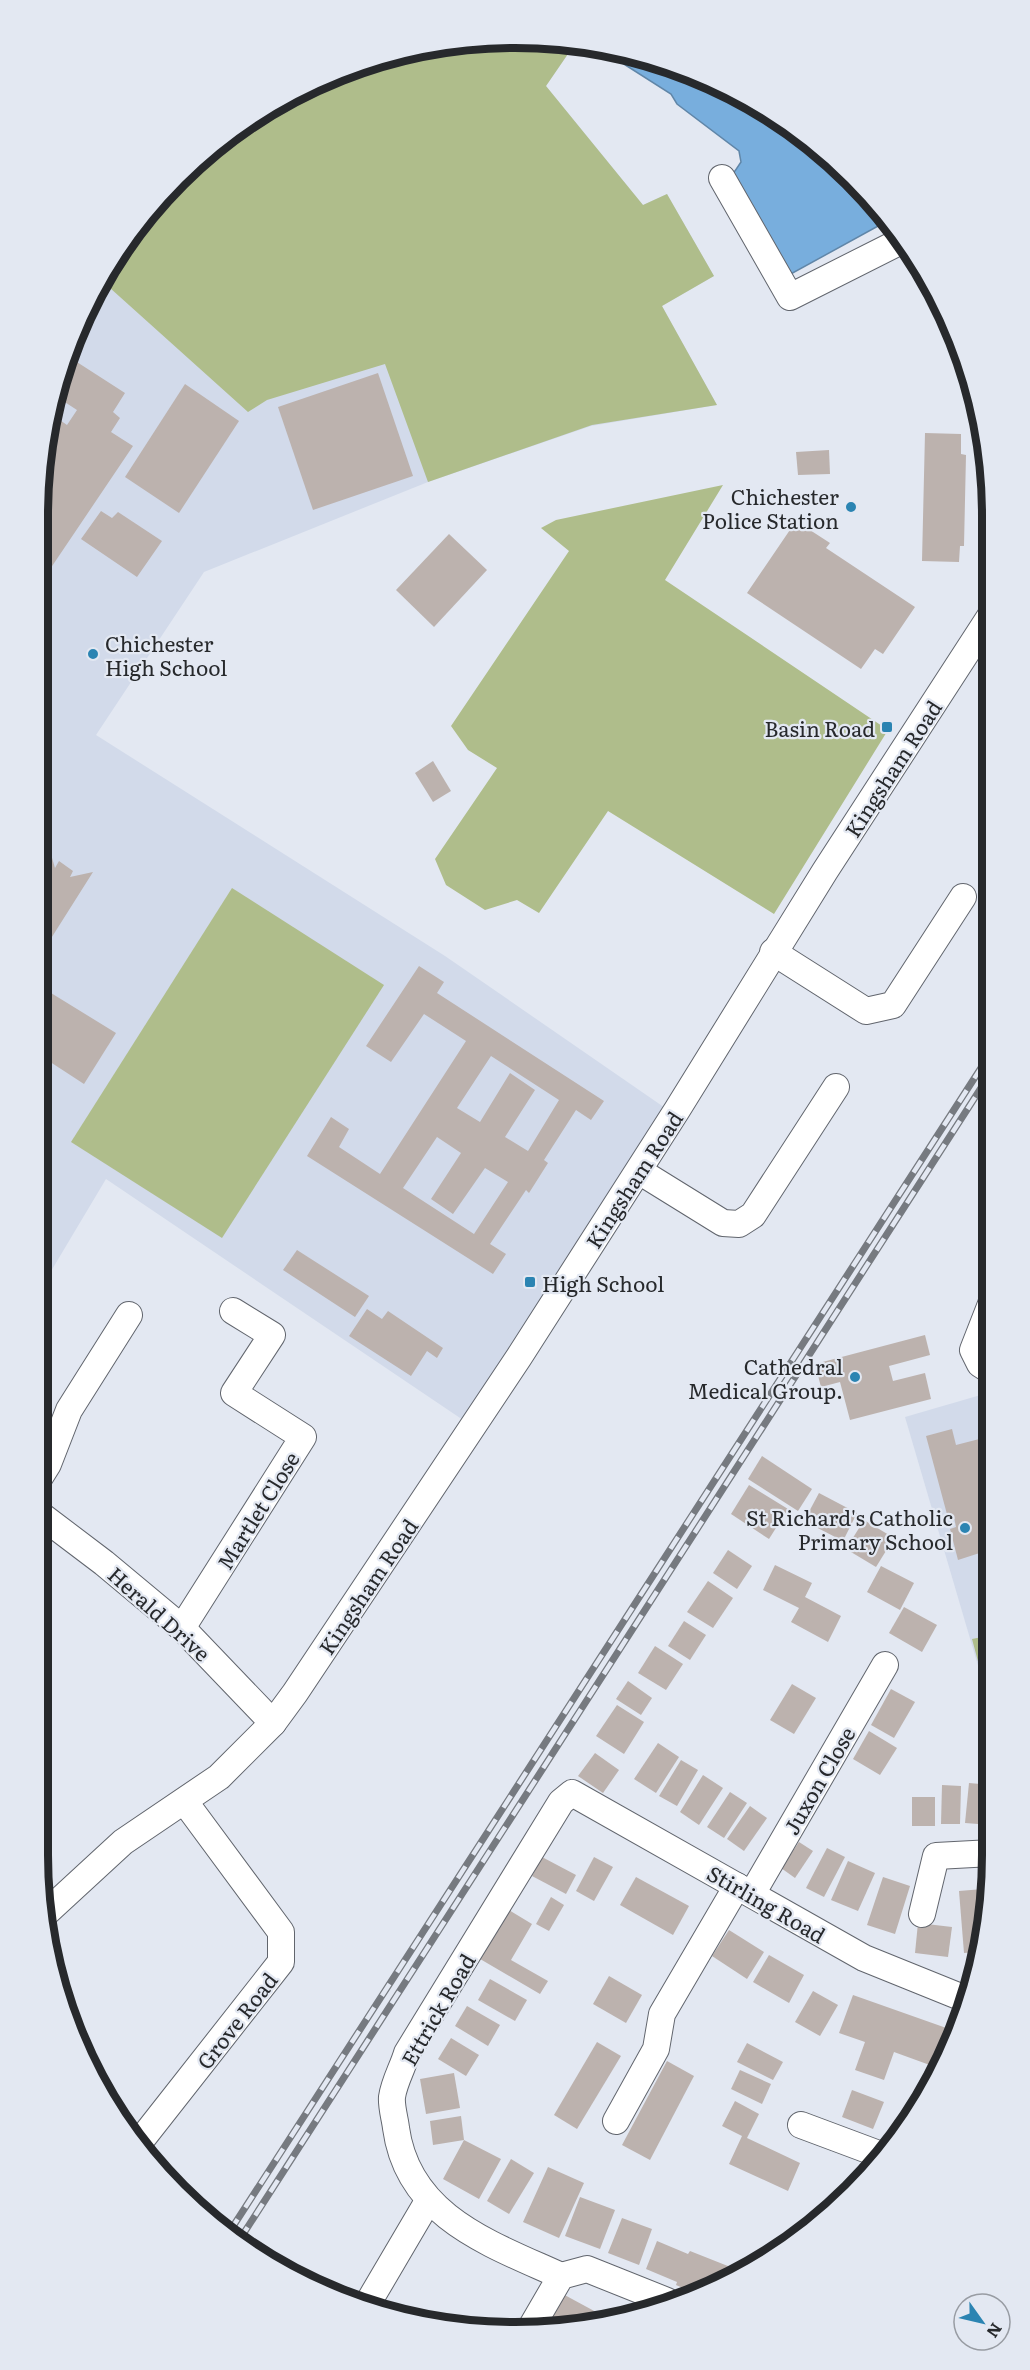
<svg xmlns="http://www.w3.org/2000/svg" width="1030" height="2370" viewBox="0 0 1030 2370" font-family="Literata,serif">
	<rect width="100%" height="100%" fill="#e3e8f2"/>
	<g fill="#d2daea">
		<path d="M 484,39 L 555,41 L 570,51 L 546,86 L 643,205 L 667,194 L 714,276 L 662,306 L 717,405 L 591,426 L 428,482 L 204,572 L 96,735 L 445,956 L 671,1112 L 466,1422 L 106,1179 L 38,1293 L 38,515 L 63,361 L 102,276 L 156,200 L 225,136 L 304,87 L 392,54 Z"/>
		<path d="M 990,1095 L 990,1122 L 978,1113 Z"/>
		<path d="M 991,1392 L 992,1710 L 991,1710 L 905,1417 Z"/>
	</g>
	<g fill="#afbd8b">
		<path d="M 484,39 L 555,41 L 570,51 L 546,86 L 643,205 L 667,194 L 714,276 L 662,306 L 717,405 L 592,425 L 428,482 L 385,364 L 267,400 L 248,412 L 100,279 L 156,200 L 225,136 L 304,87 L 392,54 Z"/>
		<path d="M 723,485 L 665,580 L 888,730 L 774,914 L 608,811 L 539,913 L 517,900 L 485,910 L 446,885 L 435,859 L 497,768 L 468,750 L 451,726 L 569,551 L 541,528 L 556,520 Z"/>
		<path d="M 232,888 L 384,985 L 222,1238 L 71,1142 Z"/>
		<path d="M 992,1635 L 992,1710 L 991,1710 L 972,1639 Z"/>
	</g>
	<path fill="#78aedd" stroke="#6086a8" stroke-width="1.5" d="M 594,45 L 669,63 L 763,110 L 779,130 L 795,131 L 889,220 L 789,275 L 728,175 L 735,171 L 741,162 L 739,151 L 677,104 L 671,94 Z"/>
	<g fill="#bcb2ae" fill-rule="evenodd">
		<path d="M 66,355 L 125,393 L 113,412 L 120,418 L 111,432 L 133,446 L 38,587 L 38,515 L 54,416 L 67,425 L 77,410 L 57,397 Z"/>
		<path d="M 378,373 L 413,476 L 313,510 L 278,407 Z"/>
		<path d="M 185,384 L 239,421 L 179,513 L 125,477 Z"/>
		<path d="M 925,433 L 961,434 L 961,454 L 966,455 L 964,546 L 960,546 L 959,562 L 922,561 Z"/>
		<path d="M 829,450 L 830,474 L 798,475 L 796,452 Z"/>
		<path d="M 101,511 L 112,518 L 118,512 L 162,541 L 137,577 L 81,539 Z"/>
		<path d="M 796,521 L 830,543 L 826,548 L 915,607 L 883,654 L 875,649 L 861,669 L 747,593 Z"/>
		<path d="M 449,534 L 487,570 L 434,627 L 396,590 Z"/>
		<path d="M 433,761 L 451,791 L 433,802 L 415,773 Z"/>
		<path d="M 48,844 L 55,868 L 59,861 L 73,871 L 70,877 L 93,872 L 38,959 L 38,860 Z"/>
		<path d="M 419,966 L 444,982 L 437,993 L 604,1101 L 591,1120 L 576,1110 L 544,1160 L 548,1163 L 529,1193 L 526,1190 L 490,1244 L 506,1254 L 493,1274 L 307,1156 L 331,1117 L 349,1129 L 339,1147 L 380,1174 L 466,1041 L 424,1014 L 391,1062 L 366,1046 ZM 491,1056 L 559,1100 L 528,1151 L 505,1137 L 535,1090 L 510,1073 L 480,1122 L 457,1108 ZM 437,1137 L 461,1153 L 431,1199 L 453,1214 L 485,1168 L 508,1182 L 474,1234 L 403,1188 Z"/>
		<path d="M 38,985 L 116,1033 L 84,1084 L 38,1054 Z"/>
		<path d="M 297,1250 L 369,1296 L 355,1317 L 283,1270 Z"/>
		<path d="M 367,1309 L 382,1319 L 388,1311 L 443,1348 L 437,1358 L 427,1351 L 411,1376 L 349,1336 Z"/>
		<path d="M 925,1335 L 930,1355 L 889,1366 L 893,1381 L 925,1373 L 931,1399 L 850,1420 L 840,1382 L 821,1387 L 815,1364 Z"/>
		<path d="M 952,1429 L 956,1445 L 991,1436 L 991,1477 L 986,1479 L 991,1497 L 992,1549 L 958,1560 L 950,1529 L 956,1527 L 954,1517 L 948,1518 L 926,1436 Z"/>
		<path d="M 762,1456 L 812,1489 L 798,1511 L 748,1479 Z"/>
		<path d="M 749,1485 L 788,1509 L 769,1539 L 731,1514 Z"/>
		<path d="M 819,1493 L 857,1513 L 843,1541 L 804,1521 Z"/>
		<path d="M 864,1520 L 894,1538 L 876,1567 L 846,1549 Z"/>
		<path d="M 728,1550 L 752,1566 L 737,1589 L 713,1573 Z"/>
		<path d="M 775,1565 L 812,1583 L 805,1597 L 841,1616 L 828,1642 L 791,1622 L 799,1608 L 763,1590 Z"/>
		<path d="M 881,1566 L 914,1583 L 900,1610 L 867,1592 Z"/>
		<path d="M 708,1581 L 733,1598 L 713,1628 L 687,1612 Z"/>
		<path d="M 904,1607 L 937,1625 L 922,1652 L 889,1633 Z"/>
		<path d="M 684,1621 L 706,1635 L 690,1660 L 668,1646 Z"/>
		<path d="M 655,1646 L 683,1664 L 666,1690 L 638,1673 Z"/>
		<path d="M 628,1681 L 652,1698 L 641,1715 L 616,1699 Z"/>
		<path d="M 792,1684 L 816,1698 L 794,1734 L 770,1720 Z"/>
		<path d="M 891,1689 L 915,1702 L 894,1738 L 871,1725 Z"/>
		<path d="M 617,1705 L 644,1722 L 624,1754 L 596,1736 Z"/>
		<path d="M 869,1731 L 897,1748 L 880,1775 L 853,1759 Z"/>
		<path d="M 658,1743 L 679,1757 L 656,1793 L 634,1779 Z"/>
		<path d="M 595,1753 L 619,1770 L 603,1793 L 578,1776 Z"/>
		<path d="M 681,1760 L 698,1770 L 677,1806 L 659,1796 Z"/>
		<path d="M 703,1775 L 723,1788 L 699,1825 L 680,1812 Z"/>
		<path d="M 969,1783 L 992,1785 L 991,1825 L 965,1823 Z"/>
		<path d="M 942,1785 L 961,1786 L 960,1824 L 941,1824 Z"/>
		<path d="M 730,1792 L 747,1803 L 724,1838 L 707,1827 Z"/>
		<rect x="912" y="1797" width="23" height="29"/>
		<path d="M 750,1806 L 767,1818 L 744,1851 L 727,1839 Z"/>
		<path d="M 799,1842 L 813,1851 L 795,1878 L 781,1868 Z"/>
		<path d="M 827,1848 L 845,1857 L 824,1897 L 806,1888 Z"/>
		<path d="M 542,1857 L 576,1875 L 566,1894 L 532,1876 Z"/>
		<path d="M 594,1857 L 613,1867 L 594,1901 L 576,1891 Z"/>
		<path d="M 848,1861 L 875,1873 L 858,1911 L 831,1900 Z"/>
		<path d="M 636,1877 L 689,1906 L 673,1935 L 620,1905 Z"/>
		<path d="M 883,1877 L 910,1886 L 895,1934 L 867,1925 Z"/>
		<path d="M 983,1889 L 984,1906 L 976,1952 L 964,1953 L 959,1891 Z"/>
		<path d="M 551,1897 L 564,1905 L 549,1931 L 536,1924 Z"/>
		<path d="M 504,1907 L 532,1924 L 511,1960 L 548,1981 L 540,1994 L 475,1956 Z"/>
		<path d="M 918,1923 L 952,1927 L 948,1957 L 915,1953 Z"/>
		<path d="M 729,1930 L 764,1952 L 747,1979 L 712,1956 Z"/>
		<path d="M 769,1955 L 804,1975 L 789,2003 L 753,1982 Z"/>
		<path d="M 609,1976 L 642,1995 L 626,2023 L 593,2004 Z"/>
		<path d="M 490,1979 L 527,2000 L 515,2021 L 478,2000 Z"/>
		<path d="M 813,1991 L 838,2005 L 820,2036 L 795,2022 Z"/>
		<path d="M 853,1995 L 952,2030 L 938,2068 L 894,2052 L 884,2080 L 855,2070 L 865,2042 L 839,2033 Z"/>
		<path d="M 467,2006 L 500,2025 L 488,2046 L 455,2026 Z"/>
		<path d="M 451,2038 L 479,2055 L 466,2076 L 438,2059 Z"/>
		<path d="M 597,2042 L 621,2056 L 577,2129 L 554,2115 Z"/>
		<path d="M 747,2043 L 783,2062 L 773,2080 L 737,2062 Z"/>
		<path d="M 667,2061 L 694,2076 L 650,2160 L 622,2145 Z"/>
		<path d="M 740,2070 L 771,2084 L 762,2104 L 731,2089 Z"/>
		<path d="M 454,2073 L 460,2108 L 426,2114 L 420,2079 Z"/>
		<path d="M 852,2090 L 884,2102 L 873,2129 L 842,2117 Z"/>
		<path d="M 735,2101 L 759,2114 L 747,2138 L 800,2163 L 788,2191 L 729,2164 L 742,2136 L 722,2126 Z"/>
		<path d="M 905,2110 L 914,2113 L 897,2138 L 894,2137 Z"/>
		<path d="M 461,2116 L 464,2140 L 501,2159 L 479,2199 L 443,2179 L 464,2140 L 433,2145 L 430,2121 Z"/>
		<path d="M 511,2159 L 534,2173 L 509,2214 L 487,2201 Z"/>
		<path d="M 548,2167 L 584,2183 L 559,2238 L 523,2222 Z"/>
		<path d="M 580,2197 L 615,2210 L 600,2249 L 565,2236 Z"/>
		<path d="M 622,2218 L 652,2229 L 639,2265 L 608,2253 Z"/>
		<path d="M 657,2241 L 688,2254 L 690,2251 L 743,2272 L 692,2292 L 676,2285 L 677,2282 L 646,2269 Z"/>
		<path d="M 561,2293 L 596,2312 L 589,2325 L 541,2330 Z"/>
	</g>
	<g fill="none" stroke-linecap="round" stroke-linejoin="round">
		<defs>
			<g id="minor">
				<path d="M 722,178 L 790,297 L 903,240"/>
				<path d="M 773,952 L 866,1011 L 893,1005 L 963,897"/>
				<path d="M 639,1171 L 723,1223 L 739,1224 L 753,1215 L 836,1087"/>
				<path d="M 991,1304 L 973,1350 L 980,1364 L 991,1371"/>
				<path d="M 38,1480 L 48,1464 L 69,1410 L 129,1315"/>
				<path d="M 38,1513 L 104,1563 L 182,1628 L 273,1723"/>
				<path d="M 182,1628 L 303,1437 L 234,1393 L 272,1335 L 233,1311"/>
				<path d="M 752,1894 L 885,1665"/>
				<path d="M 47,1912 L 123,1842 L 219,1777 L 273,1723 L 295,1693 L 519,1357 L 677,1110 L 825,871 L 989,618"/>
				<path d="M 922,1914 L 936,1856 L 992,1853"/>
				<path d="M 616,2121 L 656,2049 L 662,2014 L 737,1886"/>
				<path d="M 801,2125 L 884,2156"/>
				<path d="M 138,2144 L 281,1962 L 281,1932 L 185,1802"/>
				<path d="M 561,2276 C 491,2244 408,2217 396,2128 C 395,2119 391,2106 392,2097 C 394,2082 403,2067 407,2053 L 561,1802 L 572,1793 L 864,1958 L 968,2000"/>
				<path d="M 368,2303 L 428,2201"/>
				<path d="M 529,2331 L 561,2276 L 587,2269 L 667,2301"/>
			</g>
		</defs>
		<use href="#minor" stroke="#61656d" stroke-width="28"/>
		<use href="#minor" stroke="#fff" stroke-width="26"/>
		<defs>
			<g id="rail">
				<path d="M 230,2231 L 990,1054"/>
				<path d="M 240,2239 L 990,1074"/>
			</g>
		</defs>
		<use href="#rail" stroke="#767a80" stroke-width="7"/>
		<use href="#rail" stroke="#e3e8f2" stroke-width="4.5" stroke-dasharray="14" stroke-linecap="butt"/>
	</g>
	<g fill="#2b84b2" stroke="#e3e8f2" stroke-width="2">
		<circle cx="851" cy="507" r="6"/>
		<circle cx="93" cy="654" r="6"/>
		<rect x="881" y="721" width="12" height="12" rx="3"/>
		<rect x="524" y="1276" width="12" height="12" rx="3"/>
		<circle cx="855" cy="1377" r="6"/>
		<circle cx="965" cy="1528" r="6"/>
	</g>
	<g text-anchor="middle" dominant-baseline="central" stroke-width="4.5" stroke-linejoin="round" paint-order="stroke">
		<g font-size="21" fill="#27292c" stroke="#e3e8f2" text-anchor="end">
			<text x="839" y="495">Chichester<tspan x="839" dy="24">Police Station</tspan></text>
			<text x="105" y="642" text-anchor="start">Chichester<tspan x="105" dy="24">High School</tspan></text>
			<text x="875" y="727">Basin Road</text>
			<text x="542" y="1282" text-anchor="start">High School</text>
			<text x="843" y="1365">Cathedral<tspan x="843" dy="24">Medical Group.</tspan></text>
			<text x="953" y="1516">St Richard's Catholic<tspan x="953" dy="24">Primary School</tspan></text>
		</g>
		<g font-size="21" fill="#27292c" stroke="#e3e8f2">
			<text transform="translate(892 768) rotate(-57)">Kingsham Road</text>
			<text transform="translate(633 1179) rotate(-57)">Kingsham Road</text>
			<text transform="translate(257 1510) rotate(-58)">Martlet Close</text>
			<text transform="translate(367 1586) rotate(-56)">Kingsham Road</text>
			<text transform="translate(160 1613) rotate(42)">Herald Drive</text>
			<text transform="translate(818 1780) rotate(-60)">Juxon Close</text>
			<text transform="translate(767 1903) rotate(30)">Stirling Road</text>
			<text transform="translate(437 2009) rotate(-60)">Ettrick Road</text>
			<text transform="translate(236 2020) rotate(-52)">Grove Road</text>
		</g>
	</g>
	<path d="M0 0H1030V2370H0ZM515 48H515A467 467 0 0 1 982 515V1855A467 467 0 0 1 515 2322H515A467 467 0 0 1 48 1855V515A467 467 0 0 1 515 48Z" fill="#e3e8f2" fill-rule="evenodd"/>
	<path fill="none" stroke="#27292c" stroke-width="8" d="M515 48H515A467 467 0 0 1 982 515V1855A467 467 0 0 1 515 2322H515A467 467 0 0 1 48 1855V515A467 467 0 0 1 515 48Z"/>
	<g transform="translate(982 2322) rotate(124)"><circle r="28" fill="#e3e8f2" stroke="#989ca3" stroke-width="1.5"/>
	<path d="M0-4.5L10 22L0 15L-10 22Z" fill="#2b84b2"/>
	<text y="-9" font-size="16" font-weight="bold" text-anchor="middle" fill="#27292c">N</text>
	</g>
</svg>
